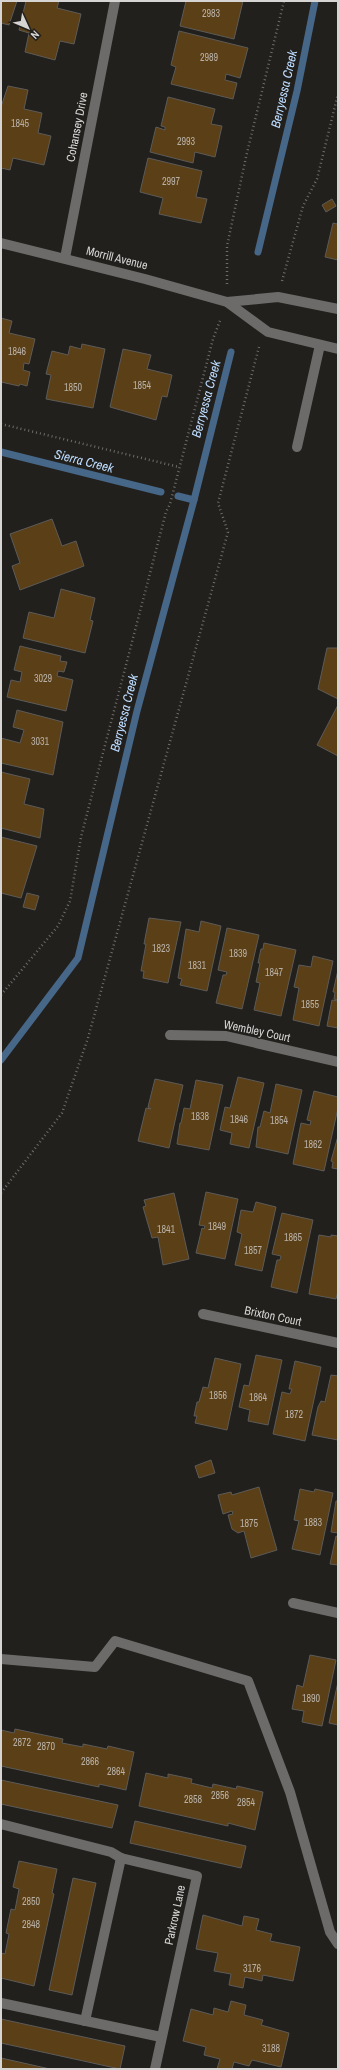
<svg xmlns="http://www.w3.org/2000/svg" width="339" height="2070" viewBox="0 0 339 2070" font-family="'Archivo Narrow',sans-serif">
	<rect width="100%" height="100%" fill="#22201d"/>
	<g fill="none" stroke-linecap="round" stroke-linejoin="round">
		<g stroke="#476789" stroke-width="7">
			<path d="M 258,252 L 297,91 L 315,1"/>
			<path d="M 1,452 L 161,492"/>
			<path d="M 178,496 L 194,500"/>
			<path d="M 1,1060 L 78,958 L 137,711 L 194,500 L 231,352"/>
		</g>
	</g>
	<g fill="#5a3f17" stroke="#5d5b58">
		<path d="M 1,1 L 17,1 L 9,25 L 1,23 Z"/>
		<path d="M 26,1 L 59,1 L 57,8 L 81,14 L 74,44 L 60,41 L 55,60 L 25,52 L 29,33 L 19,30 Z"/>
		<path d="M 186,1 L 243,1 L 234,39 L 180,26 Z"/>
		<path d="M 179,31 L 248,48 L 240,78 L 226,74 L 225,80 L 237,83 L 233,99 L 171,84 L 176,67 L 171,65 Z"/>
		<path d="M 8,86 L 28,90 L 24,109 L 42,113 L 38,133 L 51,136 L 44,165 L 13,158 L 10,170 L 1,168 L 1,107 Z"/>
		<path d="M 168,97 L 215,109 L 211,124 L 222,126 L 215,157 L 195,152 L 193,163 L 150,152 L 156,127 L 165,130 L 165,127 L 161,126 Z"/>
		<path d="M 148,158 L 202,171 L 196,197 L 207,199 L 201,223 L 159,214 L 163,198 L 140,192 Z"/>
		<path d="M 332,199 L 336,206 L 326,212 L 322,205 Z"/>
		<path d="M 338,221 L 338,260 L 325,257 L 333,223 L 337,224 Z"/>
		<path d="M 1,318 L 12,321 L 9,333 L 35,339 L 29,364 L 24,363 L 23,370 L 30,372 L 27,386 L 20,384 L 19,386 L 1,382 Z"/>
		<path d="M 82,344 L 105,349 L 93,408 L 46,399 L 51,375 L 46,374 L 52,351 L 68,355 L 70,346 L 81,349 Z"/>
		<path d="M 123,349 L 151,355 L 147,369 L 172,375 L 167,397 L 162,396 L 156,420 L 110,407 Z"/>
		<path d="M 52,519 L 62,546 L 76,541 L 84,566 L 20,590 L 12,566 L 20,563 L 10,534 Z"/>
		<path d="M 61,589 L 95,598 L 90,620 L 93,621 L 85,653 L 23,638 L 29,612 L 54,618 Z"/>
		<path d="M 20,646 L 61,656 L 60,661 L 67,662 L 64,672 L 58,671 L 57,676 L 73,680 L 66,711 L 7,697 L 11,680 L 20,682 L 22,672 L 14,670 Z"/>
		<path d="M 327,648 L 338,648 L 338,699 L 318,689 Z"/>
		<path d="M 338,705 L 338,756 L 317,745 Z"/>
		<path d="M 17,710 L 63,722 L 53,775 L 1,763 L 1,738 L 20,743 L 24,730 L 13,727 Z"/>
		<path d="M 1,772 L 30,779 L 24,804 L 44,809 L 40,838 L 1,828 Z"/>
		<path d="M 1,837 L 37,846 L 21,898 L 1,893 Z"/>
		<path d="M 27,893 L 39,896 L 35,910 L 23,907 Z"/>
		<path d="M 149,918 L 181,922 L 168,983 L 143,978 L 144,971 L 141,971 L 146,944 L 144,944 Z"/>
		<path d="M 201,921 L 221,926 L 207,991 L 180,985 L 182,979 L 178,978 L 186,929 L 199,932 Z"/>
		<path d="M 227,928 L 259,935 L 242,1009 L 216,1003 L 223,975 L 226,975 L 227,972 L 218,970 Z"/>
		<path d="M 264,943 L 296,950 L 281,1016 L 254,1010 L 260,983 L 256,982 L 260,963 L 258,963 L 261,949 L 263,949 Z"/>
		<path d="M 313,956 L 333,961 L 319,1026 L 293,1020 L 299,988 L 294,987 L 299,965 L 311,967 Z"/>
		<path d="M 338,970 L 338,1000 L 334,999 L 335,992 L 333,992 Z"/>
		<path d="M 332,1000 L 338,1001 L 338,1028 L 327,1026 Z"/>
		<path d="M 238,1077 L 264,1083 L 249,1148 L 230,1144 L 232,1133 L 220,1130 L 225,1107 L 230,1108 Z"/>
		<path d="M 155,1079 L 183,1085 L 169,1148 L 138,1141 L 146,1108 L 151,1109 L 148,1107 Z"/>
		<path d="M 196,1080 L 223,1085 L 209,1150 L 177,1144 L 180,1123 L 181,1123 L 184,1108 L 190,1109 Z"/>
		<path d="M 276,1084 L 302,1090 L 288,1154 L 256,1147 L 258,1127 L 260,1127 L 264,1111 L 270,1113 Z"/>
		<path d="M 314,1091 L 338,1097 L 338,1108 L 324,1171 L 293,1164 L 301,1123 L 310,1125 L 311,1121 L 307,1120 Z"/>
		<path d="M 338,1136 L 338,1169 L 332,1168 L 333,1162 L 331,1161 Z"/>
		<path d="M 206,1192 L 238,1199 L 225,1259 L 196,1253 L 202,1228 L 204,1229 L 205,1226 L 199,1225 Z"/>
		<path d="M 174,1193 L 189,1259 L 163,1265 L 158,1237 L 152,1238 L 143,1207 L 146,1206 L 144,1200 Z"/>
		<path d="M 256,1202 L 276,1207 L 262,1271 L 235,1265 L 242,1234 L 237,1232 L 241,1210 L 253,1212 Z"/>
		<path d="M 282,1213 L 313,1220 L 297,1293 L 271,1287 L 277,1260 L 280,1260 L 281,1256 L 272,1254 Z"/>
		<path d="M 319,1235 L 331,1237 L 331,1235 L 338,1236 L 338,1291 L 336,1299 L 309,1294 Z"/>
		<path d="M 256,1355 L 282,1360 L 268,1425 L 248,1421 L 250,1410 L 239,1407 L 244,1385 L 249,1386 Z"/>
		<path d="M 215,1358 L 241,1364 L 227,1430 L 195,1423 L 197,1416 L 194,1416 L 197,1402 L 199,1402 L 203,1387 L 208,1388 Z"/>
		<path d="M 295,1361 L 321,1367 L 305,1441 L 273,1434 L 282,1392 L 290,1394 L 292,1389 L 289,1389 Z"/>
		<path d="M 331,1375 L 338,1376 L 338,1440 L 312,1435 L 318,1407 L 321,1401 L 325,1402 Z"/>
		<path d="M 211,1460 L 215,1473 L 199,1478 L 195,1466 Z"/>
		<path d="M 259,1487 L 277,1550 L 251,1558 L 244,1531 L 238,1533 L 232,1529 L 228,1515 L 233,1514 L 232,1511 L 223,1514 L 218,1495 L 231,1492 L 232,1495 Z"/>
		<path d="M 300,1489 L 314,1492 L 315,1489 L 333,1493 L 320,1555 L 292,1549 L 299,1521 L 294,1520 Z"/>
		<path d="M 336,1501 L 338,1501 L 338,1533 L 331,1532 Z"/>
		<path d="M 336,1536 L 338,1537 L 338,1565 L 330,1564 Z"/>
		<path d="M 310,1655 L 336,1660 L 322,1726 L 302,1722 L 304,1711 L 292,1709 L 297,1685 L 303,1687 Z"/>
		<path d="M 338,1682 L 338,1725 L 329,1723 Z"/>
		<path d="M 15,1729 L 63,1739 L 62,1743 L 83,1747 L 83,1744 L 107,1749 L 108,1746 L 134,1752 L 126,1790 L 99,1784 L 99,1787 L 1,1766 L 1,1730 L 14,1733 Z"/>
		<path d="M 146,1773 L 168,1778 L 168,1774 L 192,1779 L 191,1783 L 212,1788 L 213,1784 L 236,1789 L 237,1786 L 263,1792 L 255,1830 L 228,1823 L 228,1826 L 139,1806 Z"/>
		<path d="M 1,1780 L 118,1805 L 112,1828 L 1,1804 Z"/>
		<path d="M 135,1821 L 246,1846 L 241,1868 L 130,1843 Z"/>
		<path d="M 19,1861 L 57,1869 L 52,1893 L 54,1894 L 34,1986 L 1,1978 L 1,1953 L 5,1954 L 9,1934 L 6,1933 L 11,1909 L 15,1910 L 19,1889 L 13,1887 Z"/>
		<path d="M 73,1878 L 96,1883 L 72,1995 L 49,1990 Z"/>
		<path d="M 203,1915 L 242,1926 L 244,1916 L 259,1919 L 256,1930 L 272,1934 L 270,1941 L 300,1947 L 293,1981 L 263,1975 L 262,1981 L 245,1977 L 243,1988 L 229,1985 L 231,1974 L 214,1971 L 218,1953 L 196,1949 Z"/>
		<path d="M 231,2001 L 246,2005 L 244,2015 L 263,2020 L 261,2025 L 289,2033 L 281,2067 L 252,2060 L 249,2066 L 234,2062 L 232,2069 L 217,2069 L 220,2059 L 204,2055 L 206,2047 L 183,2041 L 191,2009 L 213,2015 L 214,2008 L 228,2012 Z"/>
		<path d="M 1,2019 L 125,2046 L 120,2069 L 1,2043 Z"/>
		<path d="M 1,2058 L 50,2069 L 1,2069 Z"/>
	</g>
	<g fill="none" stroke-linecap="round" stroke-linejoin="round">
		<g stroke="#6e6c6a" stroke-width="2.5" stroke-dasharray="1 3" stroke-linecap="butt">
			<path d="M 282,281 L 303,206 L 317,179 L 338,94"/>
			<path d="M 227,284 L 227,246 L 246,157 L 284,1"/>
			<path d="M 1,424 L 179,467"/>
			<path d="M 1,995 L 58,926 L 70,901 L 81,837 L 166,512 L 170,504 L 213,339 L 221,318"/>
			<path d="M 1,1193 L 62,1113 L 88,1038 L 228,532 L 218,503 L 259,347"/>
		</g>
		<g stroke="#6d6b6a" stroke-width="10">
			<path d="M 1,243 L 145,279 L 227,302 L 268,332 L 338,349"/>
			<path d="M 65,258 L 115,1"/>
			<path d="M 227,302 L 278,297 L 338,309"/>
			<path d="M 297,447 L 320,345"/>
			<path d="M 170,1035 L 226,1036 L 338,1062"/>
			<path d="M 203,1314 L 338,1343"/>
			<path d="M 293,1603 L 338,1613"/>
			<path d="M 1,1659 L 95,1667 L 115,1641 L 248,1681 L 290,1792 L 330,1932 L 338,1944"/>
			<path d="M 1,1824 L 111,1852 L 121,1858 L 197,1876 L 155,2069"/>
			<path d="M 1,2003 L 161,2037"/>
			<path d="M 85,2021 L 121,1858"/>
		</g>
	</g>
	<g text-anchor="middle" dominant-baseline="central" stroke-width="3" stroke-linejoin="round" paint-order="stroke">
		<g font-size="10" fill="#b8b0a5">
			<text x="211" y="13">2983</text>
			<text x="209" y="57">2989</text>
			<text x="20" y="123">1845</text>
			<text x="186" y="141">2993</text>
			<text x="171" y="181">2997</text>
			<text x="17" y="351">1846</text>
			<text x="142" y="385">1854</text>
			<text x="73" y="387">1850</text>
			<text x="43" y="678">3029</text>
			<text x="40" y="741">3031</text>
			<text x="161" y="948">1823</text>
			<text x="238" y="953">1839</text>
			<text x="197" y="965">1831</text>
			<text x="274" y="972">1847</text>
			<text x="310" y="1004">1855</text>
			<text x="200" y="1116">1838</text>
			<text x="239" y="1119">1846</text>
			<text x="279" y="1120">1854</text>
			<text x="313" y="1144">1862</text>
			<text x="217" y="1226">1849</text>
			<text x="166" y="1229">1841</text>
			<text x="293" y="1237">1865</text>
			<text x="253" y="1250">1857</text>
			<text x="218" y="1395">1856</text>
			<text x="258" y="1397">1864</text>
			<text x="294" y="1414">1872</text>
			<text x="313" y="1522">1883</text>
			<text x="249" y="1523">1875</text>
			<text x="311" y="1698">1890</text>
			<text x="22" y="1742">2872</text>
			<text x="46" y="1746">2870</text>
			<text x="90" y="1761">2866</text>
			<text x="116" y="1771">2864</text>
			<text x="220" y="1795">2856</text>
			<text x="193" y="1799">2858</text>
			<text x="246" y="1802">2854</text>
			<text x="31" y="1901">2850</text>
			<text x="31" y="1924">2848</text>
			<text x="252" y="1968">3176</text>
			<text x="271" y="2048">3188</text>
		</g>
		<g font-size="12" fill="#d7d5d4" stroke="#22201d">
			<text transform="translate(77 127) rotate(-79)">Cohansey Drive</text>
			<text transform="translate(117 258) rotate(14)">Morrill Avenue</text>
			<text transform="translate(257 1031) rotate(12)">Wembley Court</text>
			<text transform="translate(273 1316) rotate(12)">Brixton Court</text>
			<text transform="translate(175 1915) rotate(-78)">Parkrow Lane</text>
		</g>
		<g font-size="13" font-style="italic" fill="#bddcff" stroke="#22201d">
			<text transform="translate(284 89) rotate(-77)">Berryessa Creek</text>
			<text transform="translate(206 399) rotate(-75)">Berryessa Creek</text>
			<text transform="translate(84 461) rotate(14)">Sierra Creek</text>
			<text transform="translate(124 713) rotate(-76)">Berryessa Creek</text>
		</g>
	</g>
	<rect width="339" height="2070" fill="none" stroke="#d7d5d4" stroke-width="4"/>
	<g transform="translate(28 28) rotate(134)" stroke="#22201d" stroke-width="3" paint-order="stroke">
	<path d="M0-3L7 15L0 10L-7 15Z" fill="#d7d5d4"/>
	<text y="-6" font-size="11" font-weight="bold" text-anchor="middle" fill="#d7d5d4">N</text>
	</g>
</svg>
